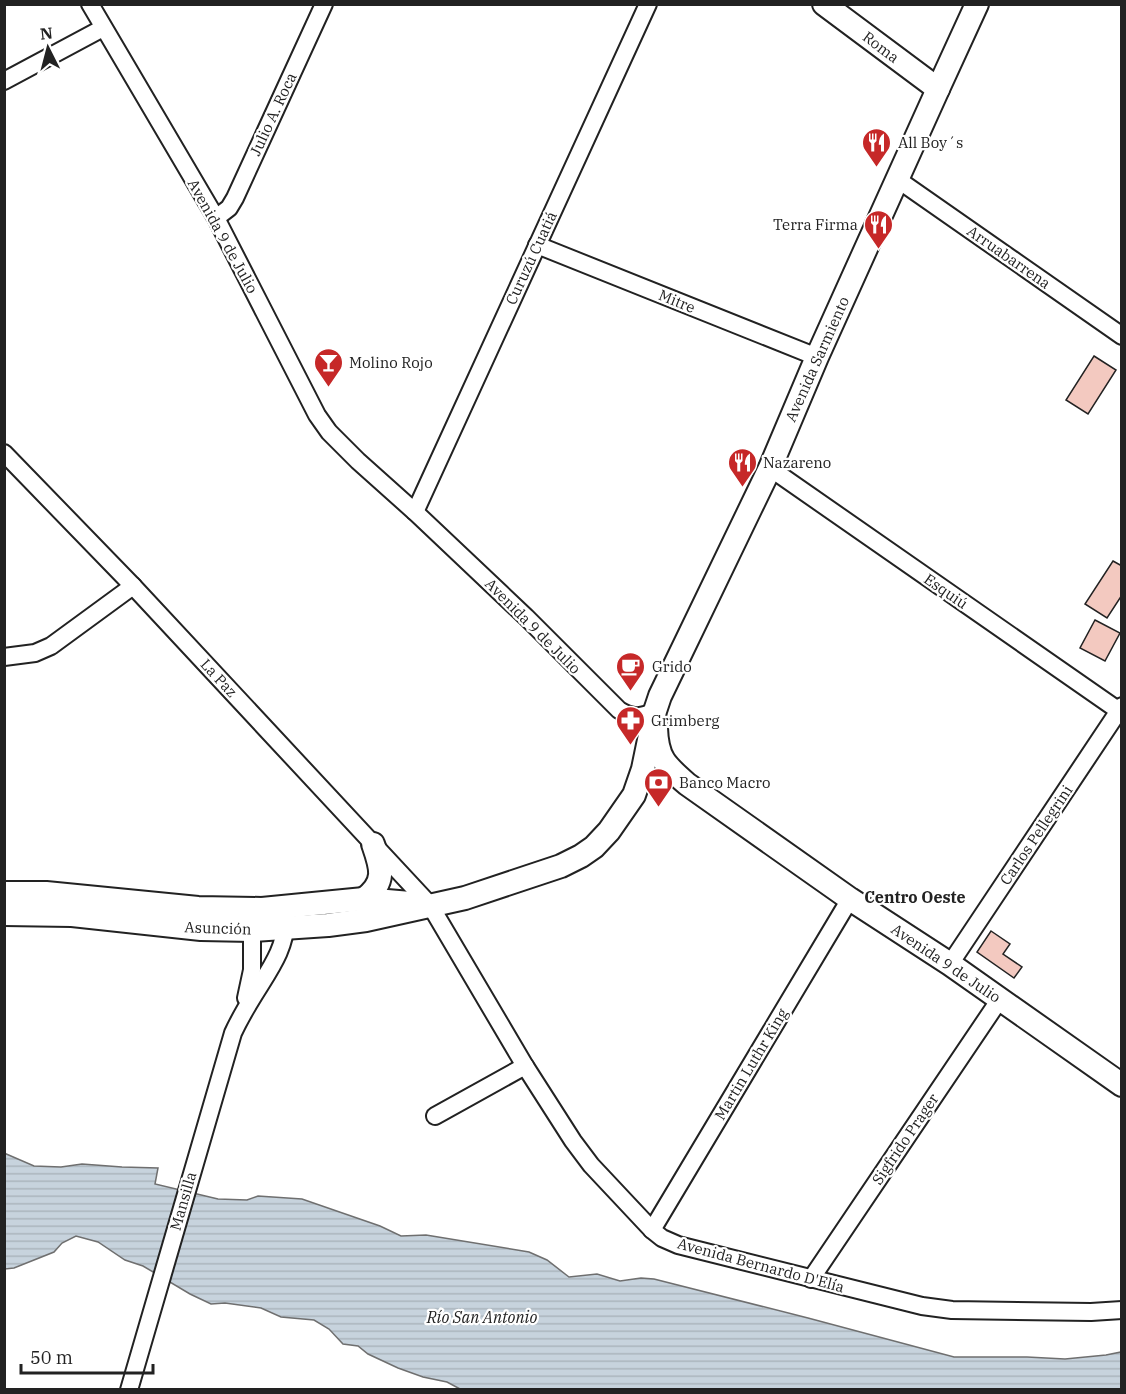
<svg xmlns="http://www.w3.org/2000/svg" width="1126" height="1394" viewBox="0 0 1126 1394" font-family="'IBM Plex Serif',serif">
	<defs>
		<pattern id="water-rules" width="6" height="5" patternUnits="userSpaceOnUse" patternTransform="scale(1.5)"><rect width="6" height="5" fill="#c7d3dd"/><path d="M0 2.5h6" fill="none" stroke="#abb5bd"/></pattern>
	</defs>
	<rect width="100%" height="100%" fill="#fff"/>
	<path fill="url(#water-rules)" stroke="#6f6f6f" stroke-width="1.5" d="M 4,1153 L 34,1166 L 61,1167 L 82,1164 L 122,1167 L 158,1168 L 155,1184 L 218,1199 L 247,1200 L 258,1196 L 302,1199 L 380,1226 L 401,1236 L 426,1235 L 529,1252 L 547,1260 L 569,1277 L 597,1274 L 620,1281 L 641,1278 L 654,1279 L 808,1318 L 954,1357 L 1027,1357 L 1065,1359 L 1106,1355 L 1121,1352 L 1121,1389 L 460,1389 L 447,1382 L 423,1377 L 398,1368 L 368,1354 L 358,1346 L 343,1344 L 329,1329 L 314,1320 L 281,1317 L 261,1308 L 225,1303 L 211,1304 L 190,1294 L 143,1266 L 125,1260 L 98,1242 L 76,1236 L 62,1243 L 54,1252 L 14,1268 L 5,1269 Z"/>
	<g fill="#f3c9c0" stroke="#222" stroke-width="1.5">
		<path d="M 1094,356 L 1116,370 L 1088,414 L 1066,400 Z"/>
		<path d="M 1113,561 L 1122,566 L 1122,595 L 1107,618 L 1085,604 Z"/>
		<path d="M 1095,620 L 1120,633 L 1105,661 L 1080,648 Z"/>
		<path d="M 991,931 L 1010,944 L 1003,954 L 1022,967 L 1014,978 L 977,952 Z"/>
	</g>
	<g fill="none" stroke-linecap="round" stroke-linejoin="round">
		<defs>
			<g id="street">
				<path d="M 90,4 L 216,218 L 317,415 L 329,432 L 358,461 L 415,512 L 526,617 L 619,710 C 632,718 641,718 655,711"/>
				<path d="M 4,81 L 103,28"/>
				<path d="M 897,179 L 1122,336"/>
				<path d="M 216,218 L 229,208 L 235,198 L 324,4"/>
				<path d="M 537,245 L 817,357"/>
				<path d="M 4,453 L 133,586 L 430,905 L 525,1066 L 573,1141 L 591,1165 L 652,1230 L 662,1238 L 678,1245 L 922,1306 L 952,1310 L 1091,1312 L 1122,1310"/>
				<path d="M 770,468 L 1122,713"/>
				<path d="M 415,512 L 648,4"/>
				<path d="M 4,657 L 35,653 L 51,646 L 133,586"/>
				<path d="M 950,964 L 1122,706"/>
				<path d="M 246,998 L 252,970 L 252,930 L 256,921"/>
				<path d="M 435,1116 L 525,1066"/>
				<path d="M 652,1230 L 850,899"/>
				<path d="M 811,1279 L 1000,999"/>
				<path d="M 129,1390 L 233,1033 C 239,1020 246,1008 254,995 C 268,972 288,946 285,918"/>
			</g>
			<g id="secondary">
				<path d="M 824,4 L 938,89"/>
				<path d="M 656,728 C 657,758 665,765 687,784 L 850,899 L 950,964 L 1122,1085"/>
				<path d="M 4,893 L 46,893 L 198,908 L 262,909 L 364,899 L 410,903"/>
				<path d="M 364,899 C 387,882 381,867 373,844"/>
				<path d="M 4,914 L 72,915 L 201,929 L 252,930 L 328,925 L 366,920 L 465,898 L 561,866 L 581,856 L 594,847 L 609,831 L 634,795 L 643,769 L 655,711 L 660,696 L 770,468 L 817,357 L 938,89 L 977,4"/>
			</g>
		</defs>
		<use href="#street" stroke="#222" stroke-width="20"/>
		<use href="#secondary" stroke="#222" stroke-width="26"/>
		<use href="#street" stroke="#fff" stroke-width="16"/>
		<use href="#secondary" stroke="#fff" stroke-width="22"/>
	</g>
	<defs>
		<symbol id="restaurant-pin" viewBox="-11 -11 22 30"><path d="M0 17L-7.5 6A9.5 9.5 0 1 1 7.5 6Z" fill="#c62828" stroke="#fff"/><path d="M-5-6h1v4h1v-4h1v4h1v-4h1v5L-1.5 .5V6h-2V.5L-5-1ZM5-6V6H3V1.5H1.5Q1.5-4 5-6Z" fill="#fff"/></symbol>
		<symbol id="bar-pin" viewBox="-11 -11 22 30"><path d="M0 17L-7.5 6A9.5 9.5 0 1 1 7.5 6Z" fill="#c62828" stroke="#fff"/><path d="M-6-5H6L.8 .8V4.5H3.5V6h-7V4.5H-.8V.8Z" fill="#fff"/></symbol>
		<symbol id="cafe-pin" viewBox="-11 -11 22 30"><path d="M0 17L-7.5 6A9.5 9.5 0 1 1 7.5 6Z" fill="#c62828" stroke="#fff"/><path d="M-5.5-4.5H6V0H3Q3 3.5 0 3.5H-2.5Q-5.5 3.5-5.5 0ZM3-3.2v2h1.7v-2ZM-6 4.5H4V6H-6Z" fill="#fff"/></symbol>
		<symbol id="pharmacy-pin" viewBox="-11 -11 22 30"><path d="M0 17L-7.5 6A9.5 9.5 0 1 1 7.5 6Z" fill="#c62828" stroke="#fff"/><path d="M-2-6h4v4h4v4h-4v4h-4v-4h-4v-4h4Z" fill="#fff"/></symbol>
		<symbol id="bank-pin" viewBox="-11 -11 22 30"><path d="M0 17L-7.5 6A9.5 9.5 0 1 1 7.5 6Z" fill="#c62828" stroke="#fff"/><path d="M-6-4H6V4H-6ZM0-2.3a2.3 2.3 0 1 0 0 4.6a2.3 2.3 0 1 0 0-4.6Z" fill="#fff"/></symbol>
	</defs>
	<g fill-rule="evenodd">
		<use href="#restaurant-pin" x="860" y="126" width="33" height="45"/>
		<use href="#restaurant-pin" x="862" y="208" width="33" height="45"/>
		<use href="#bar-pin" x="312" y="346" width="33" height="45"/>
		<use href="#restaurant-pin" x="726" y="446" width="33" height="45"/>
		<use href="#cafe-pin" x="614" y="650" width="33" height="45"/>
		<use href="#pharmacy-pin" x="614" y="704" width="33" height="45"/>
		<use href="#bank-pin" x="642" y="766" width="33" height="45"/>
	</g>
	<g text-anchor="middle" dominant-baseline="central" stroke-width="4.5" stroke-linejoin="round" paint-order="stroke">
		<g font-size="15" fill="#222" stroke="#fff">
			<text transform="translate(881 47) rotate(37)">Roma</text>
			<text transform="translate(273 114) rotate(-65)">Julio A. Roca</text>
			<text transform="translate(223 236) rotate(61)">Avenida 9 de Julio</text>
			<text transform="translate(1009 257) rotate(35)">Arruabarrena</text>
			<text transform="translate(531 258) rotate(-65)">Curuzú Cuatiá</text>
			<text transform="translate(677 301) rotate(22)">Mitre</text>
			<text transform="translate(817 359) rotate(-66)">Avenida Sarmiento</text>
			<text transform="translate(946 591) rotate(35)">Esquiú</text>
			<text transform="translate(533 626) rotate(45)">Avenida 9 de Julio</text>
			<text transform="translate(219 678) rotate(47)">La Paz</text>
			<text transform="translate(1036 835) rotate(-56)">Carlos Pellegrini</text>
			<text transform="translate(218 928) rotate(2)">Asunción</text>
			<text transform="translate(946 963) rotate(34)">Avenida 9 de Julio</text>
			<text transform="translate(751 1064) rotate(-59)">Martin Luthr King</text>
			<text transform="translate(905 1139) rotate(-56)">Sigfrido Prager</text>
			<text transform="translate(183 1201) rotate(-74)">Mansilla</text>
			<text transform="translate(761 1265) rotate(15)">Avenida Bernardo D'Elía</text>
		</g>
		<g font-size="15" fill="#222" stroke="#fff" text-anchor="start">
			<text x="898" y="142">All Boy´s</text>
			<text x="858" y="224" text-anchor="end">Terra Firma</text>
			<text x="349" y="362">Molino Rojo</text>
			<text x="763" y="462">Nazareno</text>
			<text x="652" y="666">Grido</text>
			<text x="651" y="720">Grimberg</text>
			<text x="679" y="782">Banco Macro</text>
		</g>
		<g font-size="16" font-weight="bold" fill="#222" stroke="#fff">
			<text x="915" y="897">Centro Oeste</text>
		</g>
		<g font-size="16" font-style="italic" fill="#222" stroke="#fff">
			<text x="482" y="1317">Río San Antonio</text>
		</g>
	</g>
	<rect width="1126" height="1394" fill="none" stroke="#222222" stroke-width="12"/>
	<g transform="translate(48 48) rotate(354)" stroke="#ffffff" stroke-width="4.5" paint-order="stroke">
	<path d="M0-4.5L10 22L0 15L-10 22Z" fill="#222222"/>
	<text y="-9" font-size="16" font-weight="bold" text-anchor="middle" fill="#222222">N</text>
	</g>
	<path d="M21 1364v9h132v-9" fill="none" stroke="#222222" stroke-width="3"/>
	<text x="30" y="1364" font-size="18" fill="#222222" stroke="#ffffff" stroke-width="4.5" paint-order="stroke">50 m</text>
</svg>
